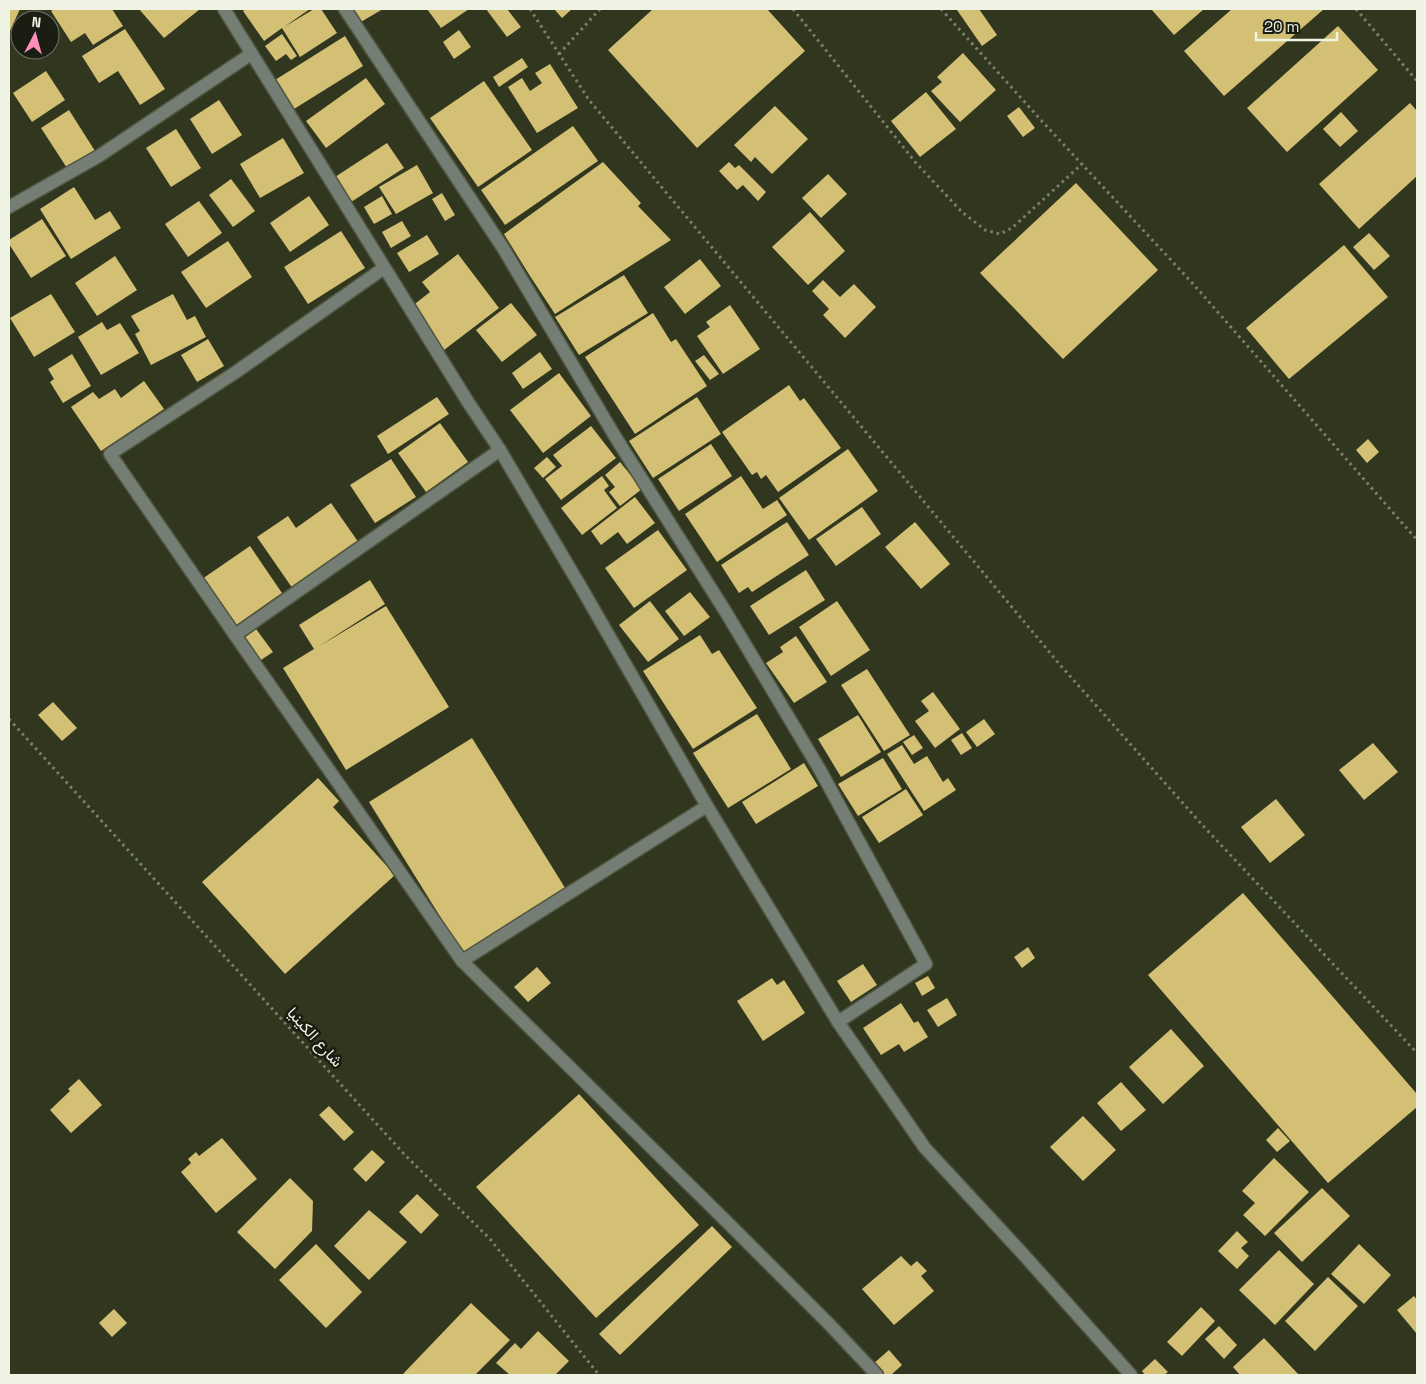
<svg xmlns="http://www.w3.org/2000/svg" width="1426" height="1384" viewBox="0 0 1426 1384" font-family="'Space Grotesk',Vazirmatn,sans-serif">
	<rect width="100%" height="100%" fill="#31371f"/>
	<g fill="#d3c074">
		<path d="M 9,9 L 20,9 L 9,33 Z"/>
		<path d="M 55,9 L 112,9 L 123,26 L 93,45 L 85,33 L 71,42 L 51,11 Z"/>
		<path d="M 139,9 L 200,9 L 164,38 Z"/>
		<path d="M 246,9 L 310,9 L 284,27 L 314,9 L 321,9 L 337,33 L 300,57 L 282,28 L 264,41 L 243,11 Z"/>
		<path d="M 351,9 L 383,9 L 359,23 Z"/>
		<path d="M 427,9 L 469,9 L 441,28 Z"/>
		<path d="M 486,9 L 507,9 L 521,27 L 507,37 Z"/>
		<path d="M 554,9 L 572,9 L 562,18 Z"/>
		<path d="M 653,9 L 767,9 L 805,51 L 697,148 L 608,50 Z"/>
		<path d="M 959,9 L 979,9 L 997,35 L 982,46 L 957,10 Z"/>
		<path d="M 1151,9 L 1204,9 L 1174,35 Z"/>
		<path d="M 1232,9 L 1324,9 L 1224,96 L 1184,51 Z"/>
		<path d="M 1338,26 L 1378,70 L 1287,152 L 1247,108 Z"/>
		<path d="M 125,29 L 165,89 L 140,105 L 118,71 L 99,83 L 82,56 Z"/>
		<path d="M 459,30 L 471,47 L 454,59 L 443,42 Z"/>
		<path d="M 282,34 L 297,56 L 291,60 L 286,54 L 276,61 L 265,46 Z"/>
		<path d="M 345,36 L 363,66 L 294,109 L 275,80 Z"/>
		<path d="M 963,53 L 996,90 L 960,122 L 931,91 L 942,82 L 937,77 Z"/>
		<path d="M 522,58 L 528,67 L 499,87 L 493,77 Z"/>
		<path d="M 550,64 L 578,108 L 537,133 L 508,87 L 522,78 L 530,91 L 542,83 L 535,73 Z"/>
		<path d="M 46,71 L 65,100 L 32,122 L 13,93 Z"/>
		<path d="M 366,78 L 385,104 L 326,148 L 306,121 Z"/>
		<path d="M 484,81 L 532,150 L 478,187 L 430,118 Z"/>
		<path d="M 926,92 L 956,129 L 920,157 L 891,121 Z"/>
		<path d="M 219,100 L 242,135 L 212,154 L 190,119 Z"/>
		<path d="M 1410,103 L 1417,111 L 1417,176 L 1359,229 L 1319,184 Z"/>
		<path d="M 775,106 L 808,139 L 772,174 L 755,157 L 751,162 L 734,145 Z"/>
		<path d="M 1019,107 L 1035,128 L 1023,137 L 1007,116 Z"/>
		<path d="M 69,110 L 95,151 L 67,168 L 41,128 Z"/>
		<path d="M 1341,112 L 1358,131 L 1340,147 L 1323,129 Z"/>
		<path d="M 573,126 L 598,161 L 505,225 L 481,190 Z"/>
		<path d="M 176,129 L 201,168 L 171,187 L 146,148 Z"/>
		<path d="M 283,138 L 304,173 L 260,198 L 240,164 Z"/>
		<path d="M 387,143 L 404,168 L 351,202 L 335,177 Z"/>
		<path d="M 603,162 L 641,203 L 638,206 L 671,240 L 555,314 L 530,276 L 504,234 Z"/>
		<path d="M 729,162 L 735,168 L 739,165 L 766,192 L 758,201 L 743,185 L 737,190 L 719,171 Z"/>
		<path d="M 417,165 L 433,193 L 396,214 L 379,187 Z"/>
		<path d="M 828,174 L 847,194 L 821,218 L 802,198 Z"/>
		<path d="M 231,179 L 255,211 L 233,227 L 209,195 Z"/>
		<path d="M 1076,183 L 1158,270 L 1063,359 L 980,273 Z"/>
		<path d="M 74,187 L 95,220 L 110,211 L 121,228 L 71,259 L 40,209 Z"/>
		<path d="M 442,193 L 455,215 L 445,221 L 432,199 Z"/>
		<path d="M 309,196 L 329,225 L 290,252 L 270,223 Z"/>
		<path d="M 382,196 L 392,214 L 374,224 L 364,207 Z"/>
		<path d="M 199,201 L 222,233 L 188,257 L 165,224 Z"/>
		<path d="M 810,212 L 845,251 L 808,285 L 772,247 Z"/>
		<path d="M 42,219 L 66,256 L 31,278 L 9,244 L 9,240 Z"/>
		<path d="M 402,221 L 411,236 L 391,248 L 382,232 Z"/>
		<path d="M 341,231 L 365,268 L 308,304 L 284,267 Z"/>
		<path d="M 1369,233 L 1390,256 L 1374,270 L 1353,247 Z"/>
		<path d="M 427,235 L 439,254 L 409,272 L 397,253 Z"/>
		<path d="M 228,241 L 252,277 L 206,308 L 181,272 Z"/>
		<path d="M 1344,245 L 1388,297 L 1289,379 L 1246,328 Z"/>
		<path d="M 458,254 L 499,308 L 444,350 L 411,307 L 430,292 L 422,282 Z"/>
		<path d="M 115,256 L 137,290 L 97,316 L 75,283 Z"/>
		<path d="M 700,259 L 721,286 L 685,314 L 664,287 Z"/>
		<path d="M 624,275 L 648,313 L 579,355 L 555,317 Z"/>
		<path d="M 823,280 L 840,297 L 854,284 L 876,307 L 845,338 L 823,315 L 829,309 L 812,291 Z"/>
		<path d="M 51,294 L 75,332 L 34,357 L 10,318 Z"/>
		<path d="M 173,294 L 187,320 L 195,316 L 206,337 L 151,365 L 135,334 L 140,331 L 131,316 Z"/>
		<path d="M 511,303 L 537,335 L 502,362 L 476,330 Z"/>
		<path d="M 730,305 L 760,349 L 723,374 L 697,336 L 710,327 L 706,322 Z"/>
		<path d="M 653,313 L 671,342 L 676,339 L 707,386 L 635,434 L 585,357 Z"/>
		<path d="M 102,322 L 107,330 L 120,323 L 139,353 L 101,375 L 78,337 Z"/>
		<path d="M 208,339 L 224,366 L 197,382 L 181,355 Z"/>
		<path d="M 540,352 L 552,369 L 523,389 L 512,373 Z"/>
		<path d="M 72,354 L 91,386 L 63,403 L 50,382 L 54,379 L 48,369 Z"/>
		<path d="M 704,355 L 719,374 L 710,380 L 695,361 Z"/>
		<path d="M 559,373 L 591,416 L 543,453 L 510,410 Z"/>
		<path d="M 144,381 L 164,409 L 101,451 L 71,407 L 93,392 L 99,399 L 115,389 L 121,398 Z"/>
		<path d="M 789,385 L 800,401 L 804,398 L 841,448 L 778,492 L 766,475 L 761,479 L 757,472 L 752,475 L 722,432 Z"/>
		<path d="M 437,397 L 449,414 L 388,454 L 377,436 Z"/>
		<path d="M 697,397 L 721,434 L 653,478 L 629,441 Z"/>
		<path d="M 440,423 L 468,462 L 426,492 L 398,453 Z"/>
		<path d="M 591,426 L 616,458 L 561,500 L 545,479 L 562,466 L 553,455 Z"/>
		<path d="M 1368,439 L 1379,452 L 1367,463 L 1356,450 Z"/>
		<path d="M 711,444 L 732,476 L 679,511 L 658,479 Z"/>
		<path d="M 848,449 L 878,491 L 809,540 L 779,498 Z"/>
		<path d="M 547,457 L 556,467 L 543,478 L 534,468 Z"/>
		<path d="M 391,459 L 416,497 L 375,523 L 350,485 Z"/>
		<path d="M 620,462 L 642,489 L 620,506 L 609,492 L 615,487 L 605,475 Z"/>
		<path d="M 602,476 L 609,486 L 604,490 L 617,508 L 582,535 L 561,508 Z"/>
		<path d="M 741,476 L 763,509 L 777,500 L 787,515 L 717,562 L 685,514 Z"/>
		<path d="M 635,497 L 655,523 L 627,544 L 618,532 L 601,545 L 591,531 Z"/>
		<path d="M 331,503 L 359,543 L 293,589 L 257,537 L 288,516 L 296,528 Z"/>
		<path d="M 862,507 L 881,534 L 836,566 L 816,539 Z"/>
		<path d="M 787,522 L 809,555 L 752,592 L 748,587 L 739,593 L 721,565 Z"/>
		<path d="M 915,522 L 950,564 L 921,589 L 885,547 Z"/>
		<path d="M 658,530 L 687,570 L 634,608 L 605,568 Z"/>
		<path d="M 250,546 L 282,593 L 235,626 L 202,579 Z"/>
		<path d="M 806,570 L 825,600 L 769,635 L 750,606 Z"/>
		<path d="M 370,580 L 385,604 L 318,647 L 386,606 L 449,707 L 346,770 L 283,668 L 314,649 L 299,625 Z"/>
		<path d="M 690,592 L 710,617 L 684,636 L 665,611 Z"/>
		<path d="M 650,601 L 679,639 L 648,662 L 619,625 Z"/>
		<path d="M 837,601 L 870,650 L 831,676 L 799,627 Z"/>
		<path d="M 256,629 L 273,652 L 258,662 L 243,639 Z"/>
		<path d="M 700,635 L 712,654 L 719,650 L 757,708 L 693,749 L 643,671 Z"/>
		<path d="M 796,636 L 827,682 L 794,703 L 766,663 L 783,652 L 780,647 Z"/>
		<path d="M 867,669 L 910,735 L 884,751 L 841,685 Z"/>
		<path d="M 933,692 L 960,729 L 935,748 L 915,721 L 929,711 L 921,701 Z"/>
		<path d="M 53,702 L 77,728 L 62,741 L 38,715 Z"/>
		<path d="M 757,714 L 791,769 L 728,808 L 693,753 Z"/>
		<path d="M 858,715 L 881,752 L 841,777 L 818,739 Z"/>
		<path d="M 984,719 L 995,734 L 977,747 L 966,732 Z"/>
		<path d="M 962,733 L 972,748 L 961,755 L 951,740 Z"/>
		<path d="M 914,735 L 923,748 L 912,755 L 903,742 Z"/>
		<path d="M 472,738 L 567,891 L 464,955 L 369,802 Z"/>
		<path d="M 1373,743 L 1398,772 L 1364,800 L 1339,770 Z"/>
		<path d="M 902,745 L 914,764 L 927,756 L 943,782 L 948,778 L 956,790 L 924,811 L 887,754 Z"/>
		<path d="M 883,758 L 902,789 L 858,816 L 838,784 Z"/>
		<path d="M 804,763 L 818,786 L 756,824 L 742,802 Z"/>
		<path d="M 318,778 L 339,801 L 333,807 L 395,875 L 285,974 L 202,882 Z"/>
		<path d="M 906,789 L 923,815 L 879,843 L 862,817 Z"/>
		<path d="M 1276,799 L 1305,835 L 1270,863 L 1241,827 Z"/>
		<path d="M 1243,893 L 1417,1094 L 1417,1107 L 1328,1183 L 1148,975 Z"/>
		<path d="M 1028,947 L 1035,958 L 1022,968 L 1014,957 Z"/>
		<path d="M 863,964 L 877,985 L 851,1002 L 837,981 Z"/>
		<path d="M 537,967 L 551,983 L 528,1002 L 514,987 Z"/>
		<path d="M 928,976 L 935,988 L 922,996 L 915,983 Z"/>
		<path d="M 772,978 L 777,985 L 784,980 L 805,1013 L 763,1041 L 737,1001 Z"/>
		<path d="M 947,998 L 957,1015 L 938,1027 L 927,1010 Z"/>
		<path d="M 901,1003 L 914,1023 L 918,1021 L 928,1037 L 904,1052 L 899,1044 L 881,1055 L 863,1028 Z"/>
		<path d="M 1171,1029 L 1204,1066 L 1163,1104 L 1129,1067 Z"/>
		<path d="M 79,1079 L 102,1105 L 71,1133 L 50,1110 L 70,1091 L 68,1089 Z"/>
		<path d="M 1121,1082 L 1146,1110 L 1121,1131 L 1097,1103 Z"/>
		<path d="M 579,1094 L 699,1225 L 596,1318 L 476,1187 Z"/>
		<path d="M 329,1106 L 354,1132 L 344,1141 L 319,1115 Z"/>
		<path d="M 1083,1116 L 1116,1150 L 1083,1181 L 1050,1147 Z"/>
		<path d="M 1278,1128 L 1290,1141 L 1277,1152 L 1266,1140 Z"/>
		<path d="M 222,1138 L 257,1179 L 216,1213 L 181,1172 L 191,1163 L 188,1159 L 196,1152 L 199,1156 Z"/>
		<path d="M 372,1150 L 385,1162 L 366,1182 L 353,1169 Z"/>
		<path d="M 1274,1158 L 1309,1192 L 1265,1236 L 1243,1215 L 1255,1203 L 1242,1191 Z"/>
		<path d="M 290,1178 L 313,1201 L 312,1231 L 275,1269 L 237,1232 Z"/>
		<path d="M 1322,1188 L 1350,1216 L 1302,1262 L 1274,1233 Z"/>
		<path d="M 417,1194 L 439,1215 L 421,1234 L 399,1212 Z"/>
		<path d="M 369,1210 L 407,1242 L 369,1280 L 334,1246 Z"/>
		<path d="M 712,1226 L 732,1247 L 620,1355 L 599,1334 Z"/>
		<path d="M 1237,1231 L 1248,1242 L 1241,1248 L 1249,1256 L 1237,1269 L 1218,1251 Z"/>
		<path d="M 316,1244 L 362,1292 L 326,1328 L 279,1280 Z"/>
		<path d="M 1359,1244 L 1391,1275 L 1364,1304 L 1331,1274 Z"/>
		<path d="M 1279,1250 L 1314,1284 L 1275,1325 L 1239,1290 Z"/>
		<path d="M 901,1256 L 911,1266 L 917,1261 L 927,1271 L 921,1276 L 934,1291 L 894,1325 L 862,1289 Z"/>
		<path d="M 1328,1277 L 1358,1306 L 1315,1351 L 1285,1321 Z"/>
		<path d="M 1414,1296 L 1417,1300 L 1417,1334 L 1397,1310 Z"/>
		<path d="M 471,1303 L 510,1340 L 475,1375 L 402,1375 Z"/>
		<path d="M 1201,1307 L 1215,1321 L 1182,1356 L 1167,1342 Z"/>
		<path d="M 114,1309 L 127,1323 L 112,1337 L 99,1323 Z"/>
		<path d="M 1219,1326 L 1237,1345 L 1224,1359 L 1205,1339 Z"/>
		<path d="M 538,1331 L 569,1361 L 555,1375 L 510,1375 L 496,1363 L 515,1343 L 521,1349 Z"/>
		<path d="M 1264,1338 L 1299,1375 L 1240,1375 L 1233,1367 Z"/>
		<path d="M 889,1350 L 902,1365 L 891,1375 L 884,1375 L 873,1364 Z"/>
		<path d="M 1155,1359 L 1168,1372 L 1164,1375 L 1145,1375 L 1142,1371 Z"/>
	</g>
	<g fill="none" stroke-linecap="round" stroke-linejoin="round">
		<defs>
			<g id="minor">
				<path d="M 224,9 L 468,402 L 500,450 L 582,589 L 707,806 L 838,1022 L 925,1148 L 1023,1254 L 1131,1375"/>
				<path d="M 345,9 L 503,248 L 616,438 L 727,614 L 820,770 L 926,964 L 838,1022"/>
				<path d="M 9,207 L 99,156 L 251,54"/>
				<path d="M 384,268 L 236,372 L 110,454 L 235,635 L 462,961 L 727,1222 L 830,1325 L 877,1375"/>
				<path d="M 235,635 L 500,450"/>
				<path d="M 462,961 L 707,806"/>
			</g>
		</defs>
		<use href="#minor" stroke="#4f553f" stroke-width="15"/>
		<g stroke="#7b816c" stroke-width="3" stroke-dasharray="2.5 4" stroke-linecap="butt">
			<path d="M 530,9 L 589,100 L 1061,666 L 1205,828 L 1417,1053"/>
			<path d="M 793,9 L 916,163 L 962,212 L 985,230 L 1000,234 L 1012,228 L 1082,164"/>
			<path d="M 941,9 L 1040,119 L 1195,286 L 1417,540"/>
			<path d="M 1356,9 L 1417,81"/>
			<path d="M 559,54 L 600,9"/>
			<path d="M 9,719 L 404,1154 L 490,1239 L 599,1375"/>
		</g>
		<use href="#minor" stroke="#757e75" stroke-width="12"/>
	</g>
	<g text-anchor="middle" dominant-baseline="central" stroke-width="5" stroke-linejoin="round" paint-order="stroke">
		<g font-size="16" fill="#eef3e4" stroke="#1a1d12">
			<text transform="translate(315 1037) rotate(48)">شارع الكينيا</text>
		</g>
	</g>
	<rect width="1426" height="1384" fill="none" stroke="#eef3e4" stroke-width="20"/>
	<g transform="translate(35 35) rotate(6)"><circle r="24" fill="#1a1d12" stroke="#6f7366"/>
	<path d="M0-4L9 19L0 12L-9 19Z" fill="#ff8eba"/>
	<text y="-8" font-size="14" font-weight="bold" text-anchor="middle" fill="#eef3e4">N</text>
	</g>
	<path d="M1256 32v8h81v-8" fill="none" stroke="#eef3e4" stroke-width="2.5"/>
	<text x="1264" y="32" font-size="15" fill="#eef3e4" stroke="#1a1d12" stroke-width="4" paint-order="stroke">20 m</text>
</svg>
